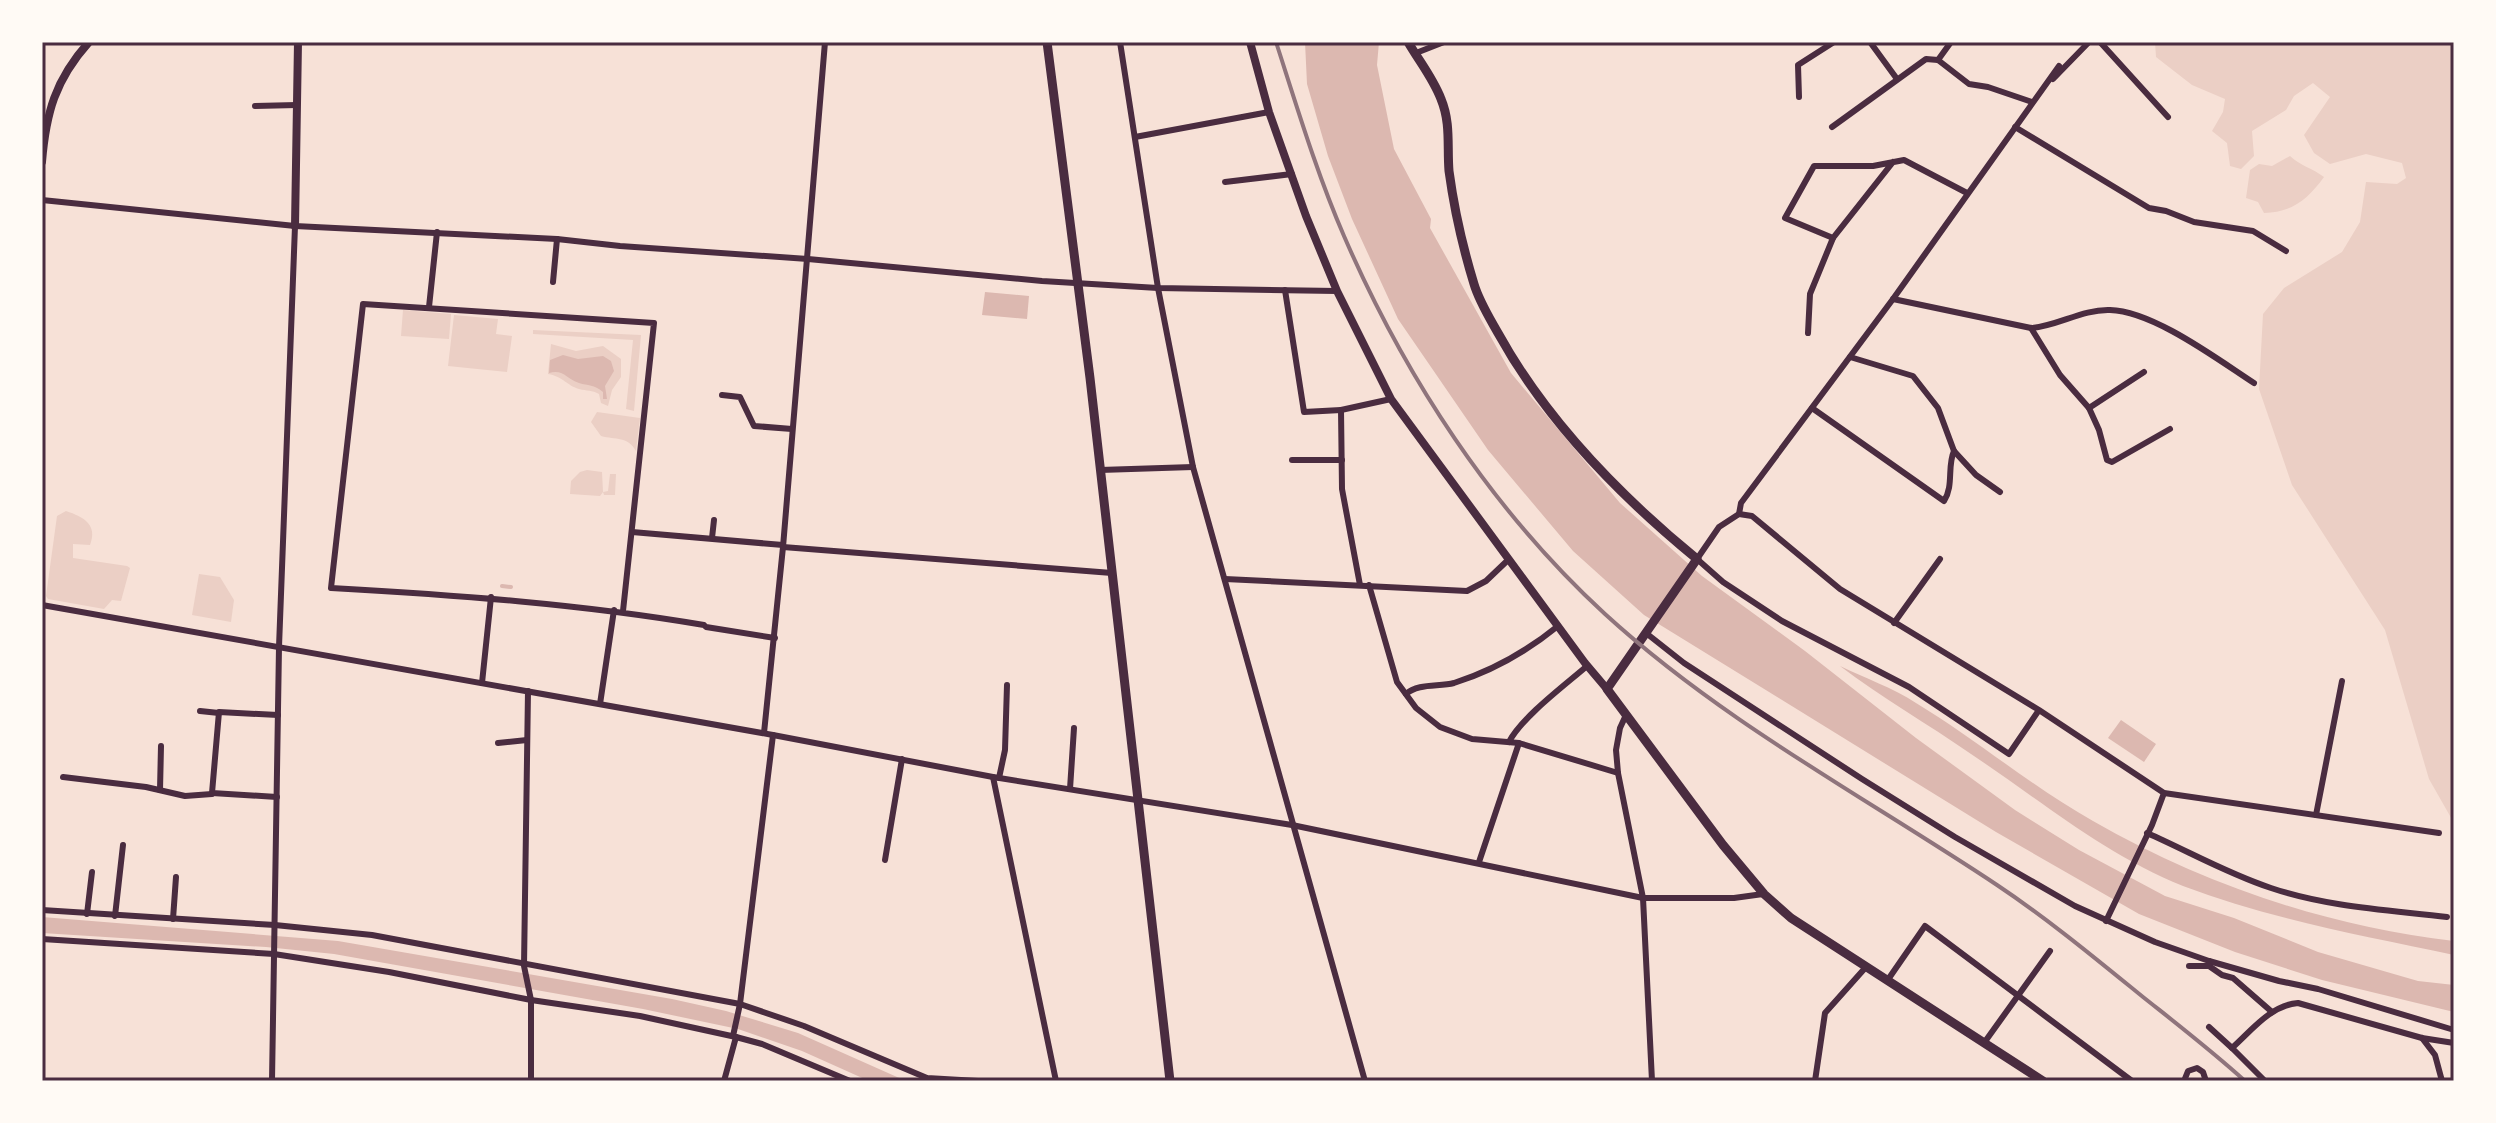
<svg xmlns="http://www.w3.org/2000/svg" width="2496" height="1123" viewBox="0 0 2496 1123" font-family="Helvetica,sans-serif">
	<rect width="100%" height="100%" fill="#f7e1d7"/>
	<g fill="#ebcfc5">
		<path d="M 2155,42 L 2454,42 L 2454,823 L 2429,779 L 2385,630 L 2292,485 L 2259,389 L 2263,314 L 2284,288 L 2342,252 L 2360,222 L 2366,182 L 2397,184 L 2406,178 L 2402,163 L 2366,154 L 2330,164 L 2314,153 L 2304,135 L 2330,97 L 2313,83 L 2294,96 L 2286,110 L 2252,131 L 2254,156 L 2241,169 L 2230,166 L 2227,143 L 2212,131 L 2223,112 L 2225,99 L 2192,85 L 2156,57 Z"/>
		<path d="M 2290,156 C 2301,166 2312,168 2324,177 C 2308,199 2293,212 2264,213 L 2258,202 L 2246,198 L 2250,170 L 2259,164 L 2272,166 Z"/>
		<path d="M 403,310 L 451,314 L 449,339 L 401,336 Z"/>
		<path d="M 454,315 L 498,319 L 496,334 L 512,336 L 507,372 L 448,366 Z"/>
		<path d="M 533,330 L 641,335 L 634,411 L 626,409 L 633,340 L 533,334 Z"/>
		<path d="M 551,344 L 576,351 L 603,346 L 621,359 L 621,377 L 612,390 L 608,406 L 601,403 L 599,394 C 592,390 587,391 579,389 C 566,385 564,377 548,374 Z"/>
		<path d="M 597,412 L 640,418 L 636,451 C 628,436 616,440 601,436 L 591,422 Z"/>
		<path d="M 587,470 L 602,472 L 603,492 L 608,491 L 610,474 L 616,474 L 615,495 L 604,495 L 603,492 L 600,496 L 570,494 L 571,481 L 580,472 Z"/>
		<path d="M 66,511 C 84,517 98,525 90,545 L 73,544 L 73,558 L 127,566 L 130,568 L 121,601 L 112,600 L 104,609 L 48,599 L 46,596 L 57,516 Z"/>
		<path d="M 199,574 L 220,577 L 234,600 L 231,622 L 192,615 Z"/>
	</g>
	<g fill="#dcb8b0">
		<path d="M 1305,42 L 1379,42 L 1377,65 L 1394,149 L 1431,219 L 1430,228 L 1511,373 L 1620,503 L 1702,576 L 1805,651 L 1916,738 L 2015,810 L 2079,850 L 2165,896 L 2234,918 L 2318,952 L 2418,981 L 2454,985 L 2454,1012 L 2322,980 L 2235,952 L 2139,914 L 1996,832 L 1644,615 L 1573,551 L 1488,450 L 1398,319 L 1352,219 L 1328,156 L 1307,84 Z"/>
		<path d="M 985,292 L 1029,296 L 1027,319 L 982,315 Z"/>
		<path d="M 563,355 L 578,359 L 603,356 L 611,361 L 614,371 L 605,386 L 607,399 L 603,399 L 603,392 C 594,384 588,386 579,383 C 566,379 564,369 549,373 L 550,360 Z"/>
		<path d="M 1840,666 C 1865,678 1893,688 1916,703 C 1977,740 2031,786 2093,821 C 2204,885 2327,926 2454,941 L 2454,955 C 2363,936 2270,919 2183,886 C 2105,855 2040,800 1971,754 C 1928,724 1882,698 1840,666 Z"/>
		<path d="M 2121,720 L 2156,744 L 2144,762 L 2108,738 Z"/>
		<path d="M 42,917 L 338,941 L 672,999 L 726,1011 L 798,1033 L 906,1081 L 869,1081 L 802,1051 L 738,1029 L 643,1009 L 334,954 L 266,947 L 42,933 Z"/>
	</g>
	<g fill="none" stroke-linecap="round" stroke-linejoin="round">
		<path stroke="#dcb8b0" stroke-width="4" d="M 502,586 L 511,587"/>
		<g stroke="#4a2c40" stroke-width="6">
			<path d="M 1120,42 L 1158,288 L 1193,467 L 1365,1081"/>
			<path d="M 1870,42 L 1897,79"/>
			<path d="M 2100,42 L 2168,117"/>
			<path d="M 1416,53 L 1444,42"/>
			<path d="M 1938,60 L 1951,42"/>
			<path d="M 2053,79 L 2089,42"/>
			<path d="M 1799,97 L 1798,65 L 1834,42"/>
			<path d="M 255,106 L 297,105"/>
			<path d="M 1832,127 L 1926,59 L 1938,60 L 1969,84 L 1988,87 L 2032,102"/>
			<path d="M 2015,127 L 2149,208 L 2166,211 L 2194,222 L 2253,231 L 2286,251"/>
			<path d="M 1135,137 L 1269,112"/>
			<path d="M 1893,162 L 1833,238 L 1785,218 L 1814,166 L 1873,166 L 1904,160 L 1967,193"/>
			<path d="M 1225,182 L 1292,174"/>
			<path d="M 42,200 L 295,226 L 557,239 L 620,246 L 808,259 L 1042,281 L 1158,288 L 1337,291"/>
			<path d="M 553,282 L 557,239"/>
			<path d="M 1285,290 L 1304,412 L 1341,410"/>
			<path d="M 1893,299 L 2031,328 C 2058,326 2082,309 2110,310 C 2153,311 2217,359 2254,383"/>
			<path d="M 429,307 L 437,232"/>
			<path d="M 2031,328 L 2060,375 L 2089,408 L 2099,430 L 2107,460 L 2112,462 L 2170,429"/>
			<path d="M 1808,333 L 1810,294 L 1833,238"/>
			<path d="M 1850,357 L 1913,376 L 1938,408 L 1954,451 L 1976,475 L 2000,492"/>
			<path d="M 722,395 L 740,397 L 754,426 L 792,429"/>
			<path d="M 1812,408 L 1944,501 C 1954,486 1947,466 1954,451"/>
			<path d="M 2089,408 L 2144,372"/>
			<path d="M 1292,460 L 1342,460"/>
			<path d="M 1100,470 L 1193,467"/>
			<path d="M 1739,514 L 1741,503 L 1893,299 L 2059,66"/>
			<path d="M 632,532 L 783,545"/>
			<path d="M 712,538 L 714,520"/>
			<path d="M 783,547 L 1112,573"/>
			<path d="M 1225,579 L 1467,591 L 1486,581 L 1508,560"/>
			<path d="M 1360,585 L 1342,489 L 1341,410 L 1391,399"/>
			<path d="M 1369,585 L 1397,682 L 1416,708 L 1440,727 L 1472,739 L 1519,743 L 1618,773"/>
			<path d="M 42,605 L 773,735 L 993,777 L 1292,825 L 1643,898 L 1734,898 L 1763,894"/>
			<path d="M 623,611 L 654,323 L 363,304 L 331,588 C 456,595 580,604 704,625 L 706,627 L 775,638"/>
			<path d="M 1894,623 L 1940,559"/>
			<path d="M 1646,633 L 1684,663 L 1862,779 L 1955,837 L 2075,906 L 2155,942 L 2209,961 L 2279,981 L 2318,989 L 2454,1030"/>
			<path d="M 482,683 L 491,597"/>
			<path d="M 528,691 L 524,966 L 531,1000 L 531,1081"/>
			<path d="M 1406,694 C 1418,683 1439,687 1454,683 C 1492,671 1526,652 1558,626"/>
			<path d="M 600,704 L 614,610"/>
			<path d="M 2039,710 L 2009,754 L 1909,687 L 1782,621 L 1723,582 L 1697,559 L 1719,527 L 1739,514 L 1752,516 L 1840,589 L 2039,710 L 2164,793 L 2439,833"/>
			<path d="M 200,711 L 219,713"/>
			<path d="M 1626,715 L 1620,728 L 1616,750 L 1618,773 L 1643,898 L 1652,1081"/>
			<path d="M 764,733 L 783,547 L 825,42"/>
			<path d="M 1509,742 C 1522,717 1565,685 1587,666"/>
			<path d="M 498,743 L 527,740"/>
			<path d="M 63,777 L 146,787 L 185,796 L 212,794"/>
			<path d="M 993,777 L 1056,1081"/>
			<path d="M 999,778 L 1005,750 L 1007,685"/>
			<path d="M 1070,789 L 1074,728"/>
			<path d="M 160,790 L 161,746"/>
			<path d="M 277,797 L 212,793 L 219,712 L 278,715"/>
			<path d="M 2316,815 L 2342,681"/>
			<path d="M 2147,833 C 2188,851 2228,874 2271,888 C 2327,907 2389,910 2447,917"/>
			<path d="M 885,860 L 902,759"/>
			<path d="M 1479,862 L 1519,743"/>
			<path d="M 42,910 L 275,925 L 372,935 L 740,1004 L 804,1026 L 927,1078 L 978,1081"/>
			<path d="M 87,914 L 92,872"/>
			<path d="M 115,916 L 123,845"/>
			<path d="M 173,919 L 176,877"/>
			<path d="M 2106,921 L 2152,825 L 2164,793"/>
			<path d="M 42,939 L 274,954 L 389,972 L 531,1000 L 640,1016 L 736,1037 L 762,1044 L 850,1081"/>
			<path d="M 2209,961 L 2209,966 L 2222,975 L 2233,978 L 2272,1012"/>
			<path d="M 2189,966 L 2209,966"/>
			<path d="M 1887,981 L 1925,926 L 2132,1081"/>
			<path d="M 2209,1027 L 2232,1048"/>
			<path d="M 733,1036 L 740,1004 L 773,735"/>
			<path d="M 2422,1038 L 2435,1055 L 2442,1081"/>
			<path d="M 1984,1043 L 2050,951"/>
			<path d="M 272,1081 L 279,647 L 295,226"/>
			<path d="M 724,1081 L 736,1037"/>
			<path d="M 1815,1081 L 1825,1013 L 1866,967"/>
			<path d="M 2184,1081 L 2188,1071 L 2197,1068 L 2203,1072 L 2206,1081"/>
			<path d="M 2265,1081 L 2232,1048 C 2251,1031 2271,1005 2298,1003 L 2422,1038 L 2454,1043"/>
		</g>
		<g stroke="#4a2c40" stroke-width="8">
			<path d="M 1250,42 L 1269,112 L 1306,216 L 1337,291 L 1391,399 L 1585,663 L 1607,689"/>
			<path d="M 42,162 C 46,113 55,80 89,42"/>
			<path d="M 295,226 L 298,42"/>
		</g>
		<g stroke="#4a2c40" stroke-width="9">
			<path d="M 1047,42 L 1090,378 L 1170,1081"/>
			<path d="M 1408,42 C 1419,61 1433,78 1441,99 C 1451,123 1447,146 1449,171 C 1454,208 1463,248 1474,284 C 1479,301 1489,317 1498,333 C 1546,420 1620,496 1697,559 L 1607,689 L 1723,845 L 1764,894 L 1791,918 L 2043,1081"/>
		</g>
		<path stroke="#8f747c" stroke-width="4" d="M 1276,42 C 1297,107 1317,174 1344,236 C 1405,377 1492,510 1605,614 C 1723,722 1865,797 1997,885 C 2048,919 2095,958 2143,997 C 2177,1024 2212,1051 2245,1081"/>
	</g>
	<rect width="2496" height="1123" fill="none" stroke="#fffaf5" stroke-width="88"/>
	<rect x="44" y="44" width="2408" height="1035" fill="none" stroke="#4a2c40" stroke-width="3"/>
</svg>
